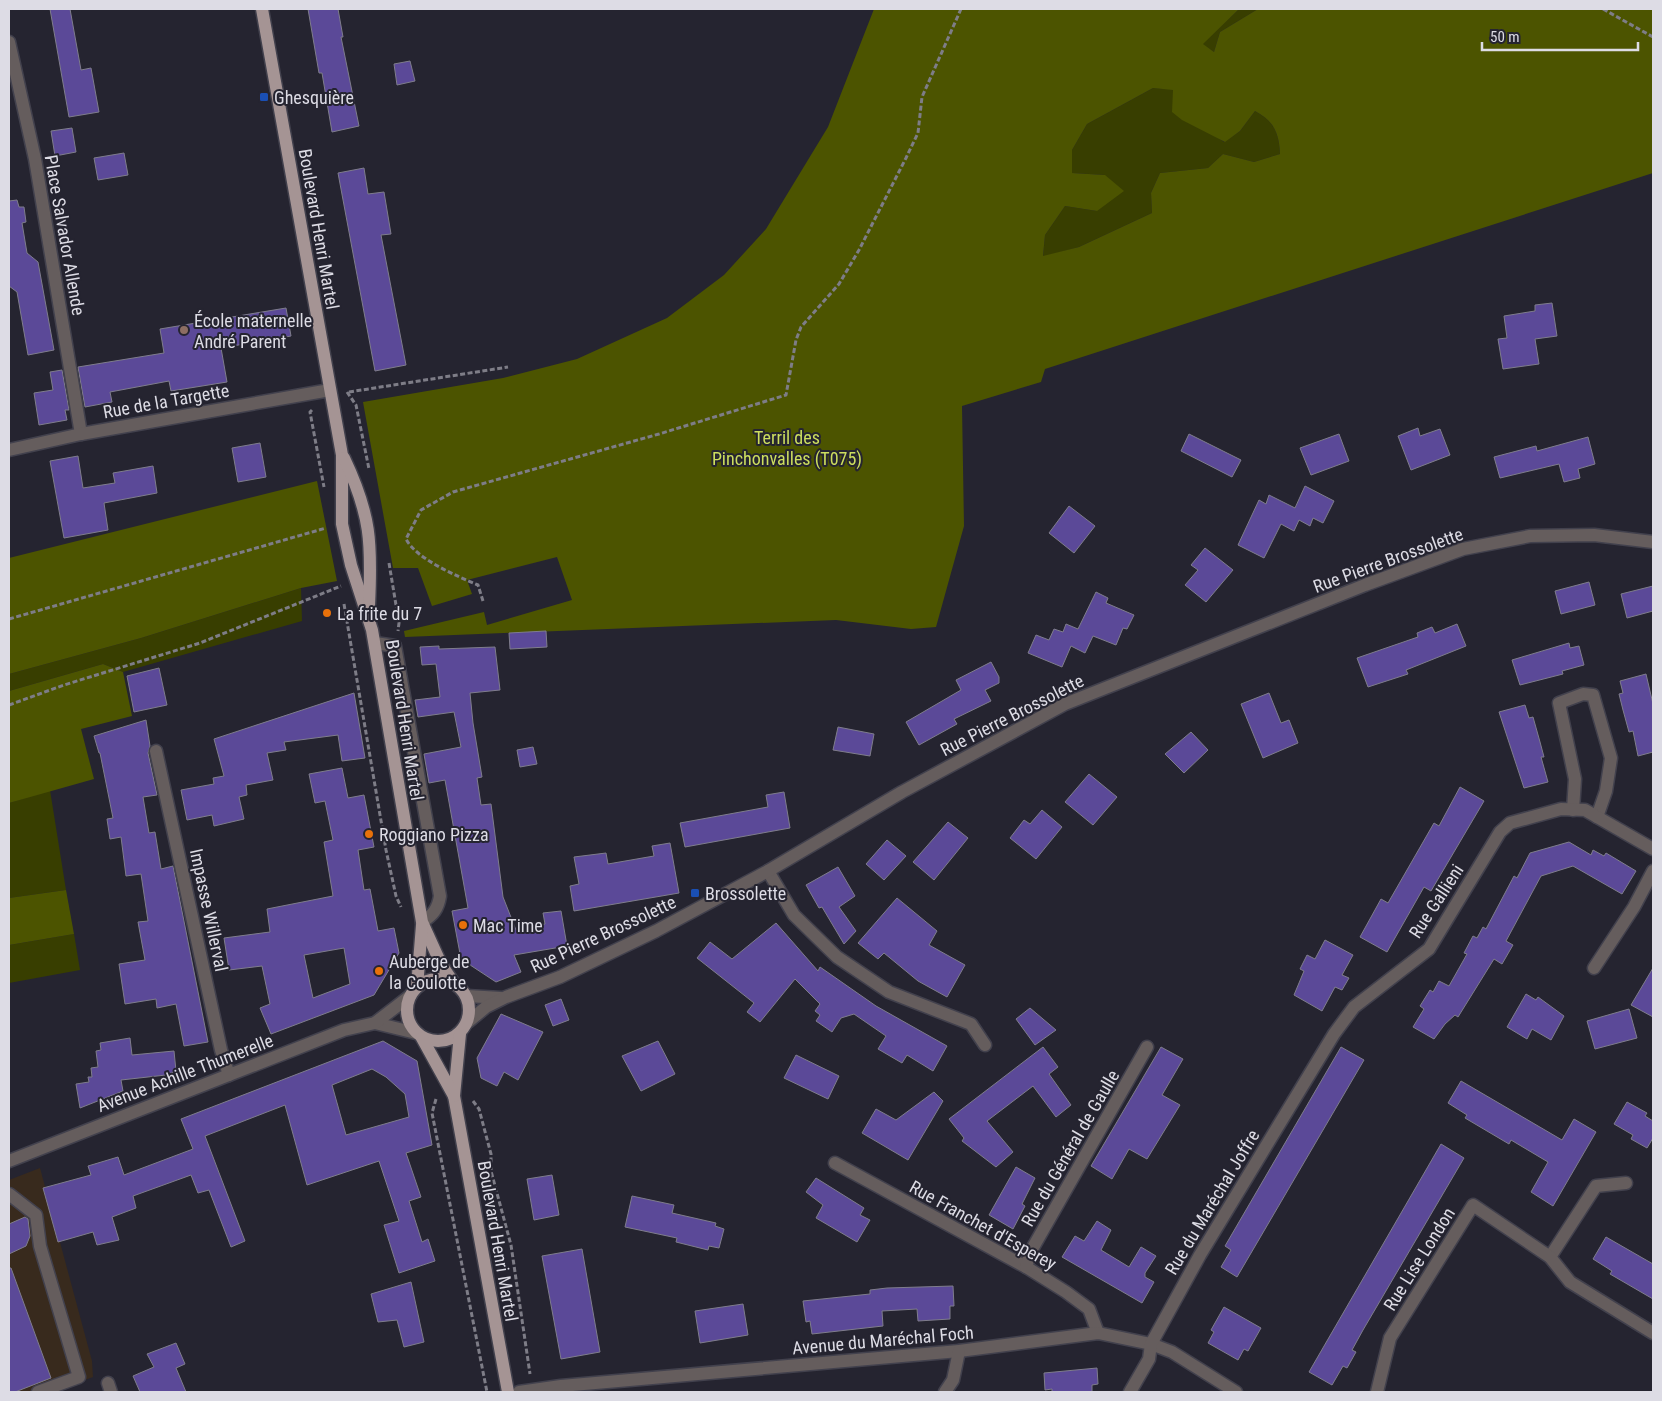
<svg xmlns="http://www.w3.org/2000/svg" width="1662" height="1401" viewBox="0 0 1662 1401" font-family="'Roboto Condensed',sans-serif">
	<rect width="100%" height="100%" fill="#252430"/>
	<path fill="#382a1d" d="M 40,1168 L 92,1361 L 93,1377 L 53,1392 L 9,1392 L 9,1180 Z"/>
	<g fill="#383e00">
		<path d="M 1239,9 L 1258,9 L 1220,32 L 1214,52 L 1202,44 Z"/>
		<path d="M 1153,88 L 1173,89 L 1208,131 L 1224,142 L 1240,131 L 1255,111 C 1274,121 1279,133 1280,154 L 1254,162 L 1223,154 L 1208,168 L 1160,173 L 1151,193 L 1152,213 L 1079,247 L 1043,257 L 1045,235 L 1065,206 L 1097,211 L 1105,175 L 1072,173 L 1072,150 L 1087,124 Z"/>
		<path d="M 301,588 L 302,621 L 123,672 L 103,664 L 9,691 L 9,674 L 141,638 Z"/>
		<path d="M 50,790 L 66,890 L 9,898 L 9,803 Z"/>
		<path d="M 74,934 L 80,970 L 9,983 L 9,945 Z"/>
	</g>
	<g fill="#4c5400" fill-rule="evenodd">
		<path d="M 874,9 L 1239,9 L 1203,44 L 1214,52 L 1220,32 L 1258,9 L 1653,9 L 1653,173 L 1045,369 L 1041,382 L 962,406 L 964,526 L 936,627 L 911,629 L 836,620 L 405,637 L 404,631 L 484,612 L 487,625 L 572,600 L 557,557 L 467,580 L 472,594 L 432,606 L 418,568 L 393,568 L 363,402 L 503,378 L 577,359 L 667,318 L 724,275 L 766,229 L 828,127 ZM 1153,88 L 1173,90 L 1172,112 L 1182,120 L 1225,142 L 1240,131 L 1255,111 C 1274,121 1279,133 1280,154 L 1254,162 L 1223,154 L 1208,168 L 1160,173 L 1151,193 L 1152,213 L 1079,247 L 1043,256 L 1045,235 L 1065,206 L 1097,211 L 1124,191 L 1105,175 L 1072,173 L 1072,150 L 1087,124 Z"/>
		<path d="M 317,481 L 337,581 L 301,588 L 141,638 L 9,674 L 9,558 Z"/>
		<path d="M 103,664 L 123,672 L 132,716 L 81,729 L 94,779 L 9,803 L 9,691 Z"/>
		<path d="M 66,890 L 74,934 L 9,945 L 9,898 Z"/>
	</g>
	<g fill="#5b4998" stroke="#7f7d8c" fill-rule="evenodd">
		<path d="M 50,9 L 70,9 L 81,70 L 91,68 L 99,112 L 69,117 Z"/>
		<path d="M 308,9 L 338,9 L 343,37 L 341,37 L 359,126 L 332,132 L 322,73 L 319,73 Z"/>
		<path d="M 410,61 L 415,81 L 397,85 L 394,64 Z"/>
		<path d="M 72,128 L 76,152 L 55,156 L 51,131 Z"/>
		<path d="M 124,153 L 128,175 L 98,180 L 94,158 Z"/>
		<path d="M 364,168 L 368,194 L 384,192 L 391,234 L 381,235 L 406,365 L 375,371 L 338,173 Z"/>
		<path d="M 17,200 L 19,207 L 24,207 L 26,222 L 22,223 L 27,253 L 38,262 L 54,350 L 28,355 L 17,292 L 9,286 L 9,201 Z"/>
		<path d="M 1552,303 L 1557,336 L 1535,339 L 1539,364 L 1503,369 L 1498,339 L 1507,338 L 1504,316 L 1535,311 L 1535,305 Z"/>
		<path d="M 286,308 L 291,336 L 221,348 L 227,382 L 171,391 L 169,381 L 110,392 L 112,402 L 85,407 L 78,367 L 164,353 L 160,329 Z"/>
		<path d="M 62,370 L 69,410 L 65,410 L 67,420 L 39,425 L 34,393 L 53,390 L 50,372 Z"/>
		<path d="M 1418,428 L 1420,436 L 1440,429 L 1450,455 L 1411,470 L 1398,436 Z"/>
		<path d="M 1189,434 L 1241,460 L 1232,477 L 1181,451 Z"/>
		<path d="M 1339,434 L 1349,461 L 1311,475 L 1300,448 Z"/>
		<path d="M 1588,437 L 1595,464 L 1578,469 L 1580,478 L 1564,482 L 1559,464 L 1500,478 L 1494,457 L 1536,446 L 1537,451 Z"/>
		<path d="M 260,443 L 266,477 L 238,482 L 232,448 Z"/>
		<path d="M 78,456 L 83,488 L 115,483 L 113,473 L 153,466 L 157,493 L 104,503 L 108,530 L 64,538 L 50,461 Z"/>
		<path d="M 1305,486 L 1334,501 L 1323,523 L 1313,518 L 1310,526 L 1299,520 L 1294,531 L 1281,524 L 1264,558 L 1238,545 L 1259,500 L 1266,504 L 1269,495 L 1295,508 Z"/>
		<path d="M 1069,506 L 1095,526 L 1074,553 L 1049,533 Z"/>
		<path d="M 1205,548 L 1233,570 L 1206,602 L 1185,585 L 1198,570 L 1191,565 Z"/>
		<path d="M 1589,582 L 1595,605 L 1561,614 L 1555,591 Z"/>
		<path d="M 1653,586 L 1653,611 L 1627,618 L 1621,594 Z"/>
		<path d="M 1096,592 L 1108,598 L 1106,603 L 1134,615 L 1127,629 L 1123,628 L 1116,645 L 1093,636 L 1085,653 L 1071,646 L 1062,667 L 1028,653 L 1036,635 L 1049,640 L 1054,629 L 1063,632 L 1066,624 L 1078,629 Z"/>
		<path d="M 1457,624 L 1466,646 L 1406,670 L 1408,674 L 1368,687 L 1357,658 L 1418,637 L 1417,633 L 1432,627 L 1435,633 Z"/>
		<path d="M 546,631 L 547,647 L 510,649 L 509,633 Z"/>
		<path d="M 1569,643 L 1570,648 L 1579,646 L 1584,665 L 1562,671 L 1563,674 L 1520,685 L 1512,660 Z"/>
		<path d="M 439,646 L 439,649 L 495,647 L 500,690 L 470,693 L 473,723 L 482,777 L 477,778 L 481,805 L 491,804 L 503,897 L 516,930 L 545,924 L 543,913 L 561,911 L 567,946 L 514,955 L 521,972 L 496,982 L 461,959 L 452,911 L 468,908 L 463,880 L 445,780 L 429,783 L 424,754 L 461,747 L 454,712 L 418,717 L 415,700 L 440,697 L 436,664 L 422,665 L 420,647 Z"/>
		<path d="M 991,662 L 999,677 L 999,683 L 985,690 L 991,701 L 954,719 L 957,724 L 919,745 L 906,722 L 961,690 L 956,680 Z"/>
		<path d="M 159,668 L 167,705 L 134,712 L 127,676 Z"/>
		<path d="M 1646,674 L 1653,704 L 1653,752 L 1638,756 L 1633,731 L 1629,732 L 1623,710 L 1619,694 L 1623,693 L 1620,681 Z"/>
		<path d="M 354,693 L 365,758 L 342,761 L 338,735 L 284,742 L 286,750 L 267,753 L 273,780 L 246,785 L 247,795 L 239,797 L 244,819 L 214,826 L 212,815 L 187,820 L 181,790 L 214,784 L 213,778 L 224,776 L 214,739 Z"/>
		<path d="M 1269,693 L 1281,723 L 1289,720 L 1298,743 L 1263,758 L 1241,704 Z"/>
		<path d="M 1525,705 L 1529,718 L 1533,717 L 1540,742 L 1544,757 L 1541,757 L 1548,782 L 1524,788 L 1499,712 Z"/>
		<path d="M 146,720 L 150,746 L 148,753 L 157,795 L 143,797 L 149,833 L 155,832 L 161,869 L 173,866 L 208,1042 L 184,1046 L 176,1004 L 157,1008 L 156,999 L 125,1004 L 119,964 L 145,960 L 138,922 L 148,921 L 141,874 L 126,876 L 121,837 L 110,839 L 107,819 L 113,818 L 100,753 L 99,753 L 94,736 Z"/>
		<path d="M 838,727 L 874,734 L 870,756 L 833,750 Z"/>
		<path d="M 1191,732 L 1208,750 L 1184,773 L 1165,754 Z"/>
		<path d="M 533,747 L 537,764 L 520,767 L 517,750 Z"/>
		<path d="M 342,768 L 348,798 L 364,795 L 374,847 L 358,850 L 364,890 L 370,889 L 378,931 L 394,928 L 399,953 L 374,995 L 271,1034 L 260,1008 L 270,1004 L 262,966 L 229,970 L 224,938 L 270,932 L 267,909 L 333,896 L 324,842 L 333,840 L 325,801 L 315,803 L 309,774 ZM 344,948 L 350,984 L 313,998 L 304,955 Z"/>
		<path d="M 1089,774 L 1117,797 L 1093,825 L 1065,802 Z"/>
		<path d="M 1460,787 L 1484,801 L 1431,891 L 1424,887 L 1387,952 L 1360,937 L 1381,899 L 1388,903 L 1434,823 L 1439,826 Z"/>
		<path d="M 784,792 L 790,828 L 685,847 L 680,823 L 768,807 L 766,795 Z"/>
		<path d="M 1042,810 L 1062,827 L 1036,859 L 1010,838 L 1024,820 L 1030,824 Z"/>
		<path d="M 948,822 L 968,838 L 934,880 L 913,862 Z"/>
		<path d="M 887,840 L 906,856 L 884,880 L 866,864 Z"/>
		<path d="M 1569,842 L 1591,855 L 1593,850 L 1604,856 L 1606,853 L 1636,871 L 1622,894 L 1573,866 L 1541,876 L 1506,941 L 1513,945 L 1502,964 L 1494,959 L 1458,1017 L 1455,1015 L 1445,1024 L 1434,1039 L 1413,1027 L 1424,1009 L 1420,1006 L 1430,990 L 1433,992 L 1439,981 L 1449,986 L 1467,954 L 1464,953 L 1473,936 L 1477,938 L 1483,927 L 1486,929 L 1514,876 L 1517,878 L 1530,853 Z"/>
		<path d="M 670,843 L 679,893 L 574,911 L 570,886 L 579,884 L 574,857 L 606,853 L 608,864 L 654,856 L 652,846 Z"/>
		<path d="M 838,867 L 855,896 L 839,907 L 856,931 L 844,944 L 822,907 L 819,908 L 806,885 Z"/>
		<path d="M 897,898 L 937,931 L 929,945 L 965,965 L 947,997 L 918,981 L 884,953 L 878,959 L 858,943 Z"/>
		<path d="M 776,923 L 818,971 L 820,967 L 876,1006 L 947,1046 L 933,1071 L 907,1055 L 902,1063 L 878,1049 L 886,1036 L 854,1014 L 841,1018 L 832,1032 L 816,1021 L 820,1015 L 815,1011 L 820,1004 L 795,979 L 760,1022 L 747,1012 L 754,1003 L 697,958 L 710,942 L 732,959 Z"/>
		<path d="M 1325,940 L 1353,955 L 1342,975 L 1349,978 L 1342,990 L 1335,987 L 1322,1011 L 1294,995 L 1304,971 L 1300,969 L 1307,955 L 1315,959 Z"/>
		<path d="M 1653,968 L 1653,1017 L 1631,1005 Z"/>
		<path d="M 1526,994 L 1536,1000 L 1538,997 L 1564,1016 L 1551,1040 L 1532,1029 L 1527,1039 L 1507,1027 Z"/>
		<path d="M 561,999 L 569,1020 L 553,1026 L 545,1005 Z"/>
		<path d="M 1030,1008 L 1056,1030 L 1035,1045 L 1016,1019 Z"/>
		<path d="M 1629,1009 L 1637,1038 L 1595,1049 L 1587,1021 Z"/>
		<path d="M 501,1014 L 543,1032 L 518,1080 L 504,1072 L 497,1086 L 481,1078 L 477,1058 Z"/>
		<path d="M 130,1038 L 132,1055 L 174,1051 L 176,1071 L 166,1075 L 121,1080 L 123,1091 L 80,1108 L 76,1084 L 89,1082 L 88,1077 L 92,1077 L 91,1068 L 98,1067 L 96,1051 L 101,1050 L 100,1043 Z"/>
		<path d="M 383,1041 L 417,1061 L 432,1145 L 406,1153 L 421,1197 L 409,1201 L 422,1242 L 428,1239 L 435,1261 L 399,1273 L 384,1225 L 399,1221 L 379,1161 L 307,1185 L 285,1105 L 205,1136 L 245,1241 L 231,1247 L 209,1190 L 198,1193 L 191,1175 L 133,1196 L 136,1208 L 112,1217 L 119,1240 L 97,1245 L 93,1232 L 58,1242 L 43,1188 L 91,1175 L 88,1166 L 118,1157 L 124,1175 L 193,1149 L 181,1119 ZM 372,1069 L 386,1077 L 405,1094 L 409,1117 L 346,1135 L 332,1085 Z"/>
		<path d="M 658,1041 L 675,1074 L 641,1091 L 622,1056 Z"/>
		<path d="M 1043,1047 L 1058,1067 L 1049,1074 L 1071,1105 L 1056,1117 L 1033,1086 L 987,1121 L 1013,1152 L 996,1167 L 962,1141 L 964,1138 L 949,1119 Z"/>
		<path d="M 1161,1047 L 1183,1059 L 1162,1095 L 1180,1105 L 1147,1159 L 1129,1149 L 1112,1179 L 1091,1166 Z"/>
		<path d="M 1341,1047 L 1364,1060 L 1237,1277 L 1221,1267 L 1231,1250 L 1225,1246 Z"/>
		<path d="M 796,1055 L 839,1076 L 828,1099 L 784,1078 Z"/>
		<path d="M 1461,1081 L 1562,1140 L 1574,1119 L 1596,1132 L 1553,1206 L 1531,1192 L 1548,1162 L 1511,1140 L 1509,1144 L 1465,1118 L 1467,1115 L 1448,1103 Z"/>
		<path d="M 934,1092 L 943,1101 L 908,1160 L 862,1133 L 876,1109 L 896,1120 Z"/>
		<path d="M 1627,1102 L 1647,1113 L 1645,1116 L 1653,1121 L 1653,1138 L 1647,1148 L 1631,1139 L 1633,1135 L 1614,1124 Z"/>
		<path d="M 1441,1144 L 1464,1158 L 1363,1330 L 1352,1350 L 1356,1352 L 1347,1368 L 1343,1366 L 1332,1385 L 1309,1372 Z"/>
		<path d="M 1016,1167 L 1035,1178 L 1022,1204 L 1025,1206 L 1013,1229 L 989,1215 Z"/>
		<path d="M 552,1175 L 559,1215 L 534,1220 L 527,1179 Z"/>
		<path d="M 816,1178 L 864,1208 L 860,1215 L 870,1220 L 857,1242 L 816,1218 L 823,1205 L 806,1192 Z"/>
		<path d="M 632,1196 L 674,1205 L 672,1213 L 716,1223 L 715,1226 L 724,1229 L 719,1248 L 709,1246 L 708,1250 L 676,1242 L 677,1238 L 625,1227 Z"/>
		<path d="M 25,1217 L 28,1219 L 30,1236 L 26,1246 L 9,1254 L 9,1224 Z"/>
		<path d="M 1097,1221 L 1111,1230 L 1101,1250 L 1129,1267 L 1141,1247 L 1156,1256 L 1145,1273 L 1145,1277 L 1154,1282 L 1142,1303 L 1062,1257 L 1075,1236 L 1084,1241 Z"/>
		<path d="M 1606,1237 L 1653,1264 L 1653,1299 L 1610,1274 L 1612,1271 L 1593,1259 Z"/>
		<path d="M 582,1249 L 600,1352 L 561,1359 L 542,1256 Z"/>
		<path d="M 9,1268 L 11,1268 L 51,1378 L 15,1392 L 9,1392 Z"/>
		<path d="M 411,1282 L 424,1342 L 404,1347 L 397,1320 L 378,1322 L 371,1294 Z"/>
		<path d="M 953,1286 L 954,1306 L 950,1306 L 950,1319 L 918,1321 L 917,1309 L 882,1311 L 883,1326 L 812,1334 L 810,1321 L 806,1322 L 803,1301 L 870,1294 L 870,1290 L 887,1288 Z"/>
		<path d="M 743,1304 L 748,1335 L 700,1343 L 695,1311 Z"/>
		<path d="M 1224,1307 L 1261,1328 L 1248,1351 L 1244,1349 L 1238,1360 L 1208,1343 L 1214,1332 L 1211,1330 Z"/>
		<path d="M 176,1343 L 185,1364 L 176,1368 L 186,1392 L 140,1392 L 133,1376 L 154,1367 L 147,1354 Z"/>
		<path d="M 1097,1368 L 1098,1384 L 1092,1385 L 1092,1392 L 1052,1392 L 1052,1389 L 1045,1390 L 1044,1373 Z"/>
	</g>
	<g fill="none" stroke-linecap="round" stroke-linejoin="round">
		<defs>
			<g id="minor">
				<path d="M 9,42 L 35,159 L 81,434"/>
				<path d="M 9,450 L 81,434 L 330,390"/>
				<path d="M 375,643 L 395,646 L 440,896 C 438,909 433,915 422,922"/>
				<path d="M 156,751 L 221,1050 L 229,1075"/>
				<path d="M 1573,810 L 1575,779 L 1559,703 L 1583,694 L 1593,695 L 1611,758 L 1606,791 L 1597,817"/>
				<path d="M 768,871 L 794,915 L 837,957 L 889,992 L 971,1024 L 985,1045"/>
				<path d="M 1594,968 L 1634,907 L 1653,871"/>
				<path d="M 467,996 L 501,998"/>
				<path d="M 468,1022 L 486,1007 L 506,997 L 560,977 L 656,931 L 768,871 L 902,792 L 1065,704 L 1365,585 L 1463,549 L 1530,536 L 1594,535 L 1653,542"/>
				<path d="M 375,1023 L 416,1033"/>
				<path d="M 9,1161 L 344,1030 L 375,1023 L 410,996"/>
				<path d="M 835,1163 L 1026,1267 L 1066,1292 L 1089,1309 L 1098,1333"/>
				<path d="M 9,1194 L 36,1215 L 40,1246 L 79,1377 L 38,1392"/>
				<path d="M 1550,1257 L 1596,1186 L 1626,1183"/>
				<path d="M 1026,1267 L 1031,1251 L 1147,1047"/>
				<path d="M 108,1383 L 111,1392"/>
				<path d="M 519,1392 L 561,1386 L 959,1351 L 1098,1333 L 1151,1344 L 1172,1352 L 1236,1392"/>
				<path d="M 945,1392 L 953,1380 L 959,1351"/>
				<path d="M 1130,1392 L 1149,1359 L 1151,1344 L 1200,1255 L 1334,1034 L 1354,1007 L 1429,949 L 1500,832 L 1510,823 L 1561,809 L 1585,810 L 1653,849"/>
				<path d="M 1377,1392 L 1390,1338 L 1473,1205 L 1550,1257 L 1570,1282 L 1653,1333"/>
			</g>
			<g id="major">
				<path d="M 262,9 L 342,455 L 342,524 L 351,565 L 372,630 L 422,922 L 441,964 L 453,982"/>
				<path d="M 344,458 C 371,515 372,543 369,605"/>
				<circle cx="438" cy="1010" r="31"/>
				<path d="M 417,987 L 422,925"/>
				<path d="M 460,1034 L 454,1096 L 508,1392"/>
				<path d="M 422,1038 L 454,1096"/>
			</g>
		</defs>
		<use href="#minor" stroke="#42414d" stroke-width="15"/>
		<use href="#major" stroke="#42414d" stroke-width="15"/>
		<g stroke="#7e7d87" stroke-width="3" stroke-dasharray="5 2.5" stroke-linecap="butt">
			<path d="M 1603,9 L 1653,37"/>
			<path d="M 347,392 L 356,405 L 369,469"/>
			<path d="M 349,392 L 508,367"/>
			<path d="M 312,410 L 310,412 L 324,487"/>
			<path d="M 389,563 L 399,623 L 398,631"/>
			<path d="M 483,601 L 478,585 C 457,576 416,559 406,539 L 421,510 L 453,492 L 659,434 L 786,395 L 796,340 L 801,327 L 839,284 L 859,250 L 906,158 L 918,133 L 922,97 L 961,9"/>
			<path d="M 344,604 L 386,850 L 396,896 L 401,907"/>
			<path d="M 9,619 L 326,528"/>
			<path d="M 9,705 L 64,685 L 200,643 L 341,586"/>
			<path d="M 436,1099 L 432,1113 L 487,1392"/>
			<path d="M 473,1101 L 479,1109 L 491,1154 L 491,1171 L 511,1245 L 530,1374"/>
		</g>
		<use href="#minor" stroke="#655d5d" stroke-width="12"/>
		<use href="#major" stroke="#a59494" stroke-width="12"/>
	</g>
	<g fill="#1a4fb4" stroke="#252430" stroke-width="2">
		<rect x="259" y="92" width="10" height="10" rx="2.5"/>
		<rect x="690" y="888" width="10" height="10" rx="2.5"/>
	</g>
	<circle fill="#8d6e63" stroke="#252430" stroke-width="2" cx="184" cy="330" r="5"/>
	<g fill="#e8710a" stroke="#252430" stroke-width="2">
		<circle cx="327" cy="613" r="5"/>
		<circle cx="369" cy="834" r="5"/>
		<circle cx="463" cy="925" r="5"/>
		<circle cx="379" cy="971" r="5"/>
	</g>
	<g text-anchor="middle" dominant-baseline="central" stroke-width="4" stroke-linejoin="round" paint-order="stroke">
		<g font-size="18" fill="#dddce5" stroke="#252430" text-anchor="start">
			<text x="274" y="97">Ghesquière</text>
			<text x="194" y="320">École maternelle<tspan x="194" dy="21">André Parent</tspan></text>
			<text x="337" y="613">La frite du 7</text>
			<text x="379" y="834">Roggiano Pizza</text>
			<text x="705" y="893">Brossolette</text>
			<text x="473" y="925">Mac Time</text>
			<text x="389" y="961">Auberge de<tspan x="389" dy="21">la Coulotte</tspan></text>
		</g>
		<g font-size="18" fill="#dddce5" stroke="#252430">
			<text transform="translate(319 229) rotate(80)">Boulevard Henri Martel</text>
			<text transform="translate(65 235) rotate(80)">Place Salvador Allende</text>
			<text transform="translate(166 401) rotate(-10)">Rue de la Targette</text>
			<text transform="translate(1388 560) rotate(-20)">Rue Pierre Brossolette</text>
			<text transform="translate(1012 715) rotate(-27)">Rue Pierre Brossolette</text>
			<text transform="translate(405 720) rotate(81)">Boulevard Henri Martel</text>
			<text transform="translate(1436 901) rotate(-57)">Rue Gallieni</text>
			<text transform="translate(209 910) rotate(78)">Impasse Willerval</text>
			<text transform="translate(603 934) rotate(-25)">Rue Pierre Brossolette</text>
			<text transform="translate(185 1073) rotate(-21)">Avenue Achille Thumerelle</text>
			<text transform="translate(1070 1148) rotate(-60)">Rue du Général de Gaulle</text>
			<text transform="translate(1212 1202) rotate(-59)">Rue du Maréchal Joffre</text>
			<text transform="translate(983 1225) rotate(29)">Rue Franchet d'Esperey</text>
			<text transform="translate(498 1241) rotate(80)">Boulevard Henri Martel</text>
			<text transform="translate(1419 1259) rotate(-58)">Rue Lise London</text>
			<text transform="translate(883 1340) rotate(-5)">Avenue du Maréchal Foch</text>
		</g>
		<g font-size="18" fill="#cdde5e" stroke="#252430">
			<text x="787" y="437">Terril des<tspan x="787" dy="21">Pinchonvalles (T075)</tspan></text>
		</g>
	</g>
	<rect width="1662" height="1401" fill="none" stroke="#dddce5" stroke-width="20"/>
	<path d="M1482 42v8h156v-8" fill="none" stroke="#dddce5" stroke-width="2.5"/>
	<text x="1490" y="42" font-size="15" fill="#dddce5" stroke="#252430" stroke-width="4" paint-order="stroke">50 m</text>
</svg>
